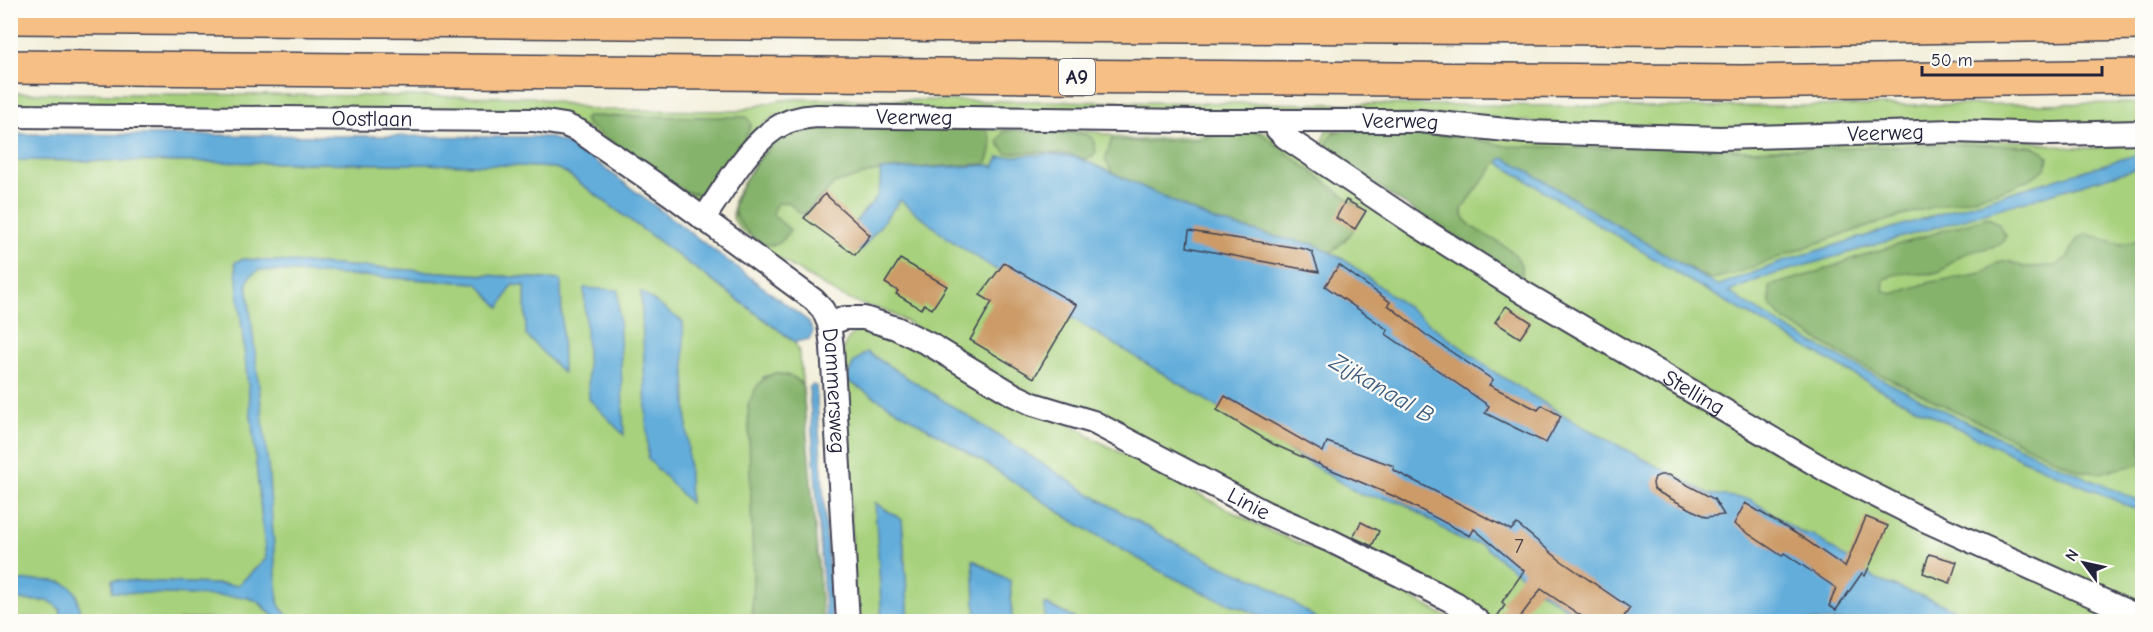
<svg xmlns="http://www.w3.org/2000/svg" width="2153" height="632" viewBox="0 0 2153 632" font-family="'Comic Neue',sans-serif">
	<rect width="100%" height="100%" fill="#fdfcf7"/>
	<filter id="ink" filterUnits="userSpaceOnUse"><feTurbulence type="fractalNoise" baseFrequency=".0167" numOctaves="2"/><feDisplacementMap in="SourceGraphic" scale="12" xChannelSelector="R" yChannelSelector="G"/><feConvolveMatrix kernelMatrix="1 2 1 2 8 2 1 2 1" color-interpolation-filters="sRGB"/></filter>
	<filter id="wash" filterUnits="userSpaceOnUse"><feTurbulence type="fractalNoise" baseFrequency=".008" numOctaves="4" result="noise"/><feDisplacementMap in="SourceGraphic" scale="24" xChannelSelector="R" yChannelSelector="G"/><feGaussianBlur stdDeviation="1.35" result="paint"/><feColorMatrix in="noise" values="0 0 0 0 0 0 0 0 0 0 0 0 0 0 0 0 0 1.4 0 .05"/><feComposite in="paint" operator="in"/></filter>
	<g filter="url(#wash)">
		<rect width="100%" height="100%" fill="#f2eed9"/>
		<g fill="#a7d17d" stroke="#647a5c" stroke-width="1.5">
			<path d="M 11,93 L 533,97 L 596,110 L 737,111 L 781,100 L 795,99 L 1666,107 L 2142,103 L 2142,124 L 1726,130 L 1579,125 L 1434,115 L 776,116 L 758,128 L 703,199 L 697,200 L 585,128 L 11,110 Z"/>
			<path d="M 794,126 L 1090,131 L 1134,140 L 1197,136 L 1232,128 L 1265,132 L 1546,313 L 2138,621 L 1490,621 L 1041,400 L 931,335 L 887,311 L 860,304 L 839,295 L 773,255 L 739,228 L 733,218 L 734,199 L 755,163 L 769,144 Z"/>
			<path d="M 1326,130 L 2032,141 C 2057,147 2084,151 2110,146 C 2121,144 2131,139 2142,138 L 2142,611 L 1932,519 L 1556,305 L 1321,148 Z"/>
			<path d="M 11,160 L 499,165 L 555,168 L 565,172 L 795,342 L 799,352 L 803,388 C 798,373 776,372 763,377 L 753,567 L 752,621 L 292,621 L 280,607 L 278,602 L 247,283 L 250,276 L 259,269 L 525,286 L 526,335 L 561,280 L 243,259 L 243,334 L 266,559 L 238,585 L 113,580 L 112,591 L 246,597 L 258,602 L 278,621 L 213,621 L 212,618 L 179,620 L 178,622 L 81,621 L 77,594 L 62,582 L 11,581 Z"/>
			<path d="M 865,328 L 875,329 L 1084,431 L 1087,435 L 1244,518 L 1270,531 L 1352,565 L 1454,621 L 1074,622 L 1074,618 L 1046,604 L 1045,621 L 1012,621 L 1010,581 L 974,560 L 976,621 L 909,621 L 902,520 L 876,503 L 882,621 L 856,621 L 843,349 C 847,337 854,332 865,328 Z"/>
			<path d="M 11,600 L 49,601 L 60,609 L 62,621 L 11,622 Z"/>
		</g>
		<g fill="#85b36c" stroke="#546a54" stroke-width="1.5">
			<path d="M 588,116 L 747,117 L 751,124 C 747,138 720,183 707,191 C 700,196 692,194 684,191 L 588,125 L 584,120 Z"/>
			<path d="M 801,126 L 985,129 C 995,140 992,152 986,164 L 880,170 L 834,184 L 805,213 L 801,214 L 788,202 L 778,203 L 774,208 L 773,215 L 790,230 C 786,236 781,244 774,245 C 760,247 736,224 734,210 C 732,193 764,151 777,140 C 784,134 793,130 801,126 Z"/>
			<path d="M 1017,130 L 1086,134 L 1093,139 L 1096,151 L 1093,157 L 1085,159 L 1067,154 L 1039,152 L 1006,153 L 998,142 L 1004,131 Z"/>
			<path d="M 1228,130 L 1259,132 L 1360,208 L 1365,212 L 1349,236 L 1331,253 L 1313,244 L 1276,237 L 1212,220 L 1113,173 L 1105,160 L 1112,139 L 1142,142 L 1201,139 Z"/>
			<path d="M 1349,130 L 1466,137 L 1506,146 L 1603,148 L 1656,145 L 1746,150 L 1966,144 L 2033,146 L 2043,151 L 2048,157 L 2046,168 C 2013,195 1958,199 1918,211 C 1879,223 1839,235 1801,249 C 1771,260 1741,274 1710,279 L 1619,231 L 1503,160 L 1496,163 L 1462,209 C 1463,239 1527,238 1522,278 L 1328,156 C 1324,146 1328,139 1334,132 Z"/>
			<path d="M 1987,217 L 1998,223 L 2006,236 L 2001,244 C 1988,249 1973,250 1960,256 C 1952,259 1946,270 1938,272 C 1919,278 1902,267 1884,280 L 1883,290 L 1892,294 L 1931,282 L 1982,273 L 1998,263 L 2008,261 L 2024,267 L 2055,266 L 2068,257 L 2077,239 L 2087,234 L 2121,244 L 2142,240 L 2142,464 L 2098,473 L 2079,471 L 1853,361 L 1783,319 L 1770,305 L 1769,286 L 1815,273 L 1855,258 Z"/>
			<path d="M 775,373 C 786,376 799,376 803,388 L 823,621 L 752,621 L 753,567 L 748,406 C 754,390 758,379 775,373 Z"/>
		</g>
		<g fill="#63addb" stroke="#42688b" stroke-width="1.5">
			<path d="M 11,134 L 549,137 L 579,149 L 808,321 L 813,332 L 809,339 L 795,342 L 565,172 L 555,168 L 499,165 L 11,160 Z"/>
			<path d="M 2142,153 L 2142,167 L 1762,278 L 1729,292 C 1784,329 1844,360 1903,390 C 1982,430 2061,468 2142,502 L 2142,512 L 2015,456 L 1890,395 L 1690,281 L 1500,164 L 1500,159 L 1505,158 L 1511,161 L 1717,286 L 1796,257 Z"/>
			<path d="M 1047,154 L 1076,157 L 1113,173 L 1212,220 L 1276,237 L 1313,244 L 1343,259 L 1494,372 L 1580,425 L 1709,494 L 1750,499 L 1800,532 L 1813,535 L 1877,580 L 1933,600 L 1979,621 L 1586,621 L 1540,591 L 1481,544 L 1461,540 L 1405,504 L 1383,498 L 1361,495 L 1049,304 L 947,238 L 900,200 L 860,252 L 847,243 C 849,237 851,230 854,225 C 868,200 883,205 880,170 L 991,165 L 995,168 L 994,166 L 999,158 L 1001,159 L 999,157 Z"/>
			<path d="M 243,259 L 561,280 L 563,373 L 526,335 L 525,286 L 512,285 L 500,308 L 477,283 L 259,270 L 250,276 L 247,283 L 268,464 L 278,602 L 280,607 L 292,621 L 278,621 L 259,602 L 246,597 L 112,592 L 112,580 L 238,585 L 266,559 L 235,262 Z"/>
			<path d="M 584,288 L 618,290 L 624,435 L 589,399 Z"/>
			<path d="M 641,292 L 683,322 L 690,503 L 648,459 Z"/>
			<path d="M 867,352 L 1090,494 L 1173,542 L 1227,568 L 1263,582 L 1320,621 L 1268,621 L 1259,615 L 1210,596 L 1160,571 L 1076,523 L 979,459 L 846,380 L 854,362 Z"/>
			<path d="M 812,385 L 816,386 L 832,621 L 826,621 L 809,388 Z"/>
			<path d="M 875,503 L 902,520 L 909,621 L 882,621 Z"/>
			<path d="M 973,560 L 1010,581 L 1012,621 L 976,621 Z"/>
			<path d="M 11,581 C 28,581 69,575 76,594 C 79,602 79,613 81,621 L 62,621 L 60,609 L 49,601 L 11,600 Z"/>
			<path d="M 1045,604 L 1074,618 L 1074,621 L 1045,621 Z"/>
		</g>
		<g id="blocks">
			<g fill="#cc9b68">
				<path d="M 825,194 L 870,235 L 855,255 L 804,218 Z"/>
				<path d="M 1346,200 L 1366,211 L 1355,229 L 1336,218 Z"/>
				<path d="M 1189,231 L 1305,249 L 1312,252 L 1319,272 L 1187,247 Z"/>
				<path d="M 900,259 L 947,286 L 932,309 L 924,304 L 921,309 L 896,294 L 898,291 L 885,283 Z"/>
				<path d="M 1004,263 L 1077,305 L 1034,378 L 970,340 L 992,302 L 980,295 Z"/>
				<path d="M 1339,265 L 1390,302 L 1388,305 L 1425,334 L 1493,380 L 1489,385 L 1538,410 L 1542,405 L 1561,416 L 1546,443 L 1485,413 L 1489,406 L 1386,334 L 1388,330 L 1325,286 Z"/>
				<path d="M 1506,306 L 1531,322 L 1520,338 L 1495,322 Z"/>
				<path d="M 1225,396 L 1323,452 L 1327,442 L 1394,466 L 1393,470 L 1511,530 L 1517,524 L 1560,560 L 1630,608 L 1621,621 L 1589,621 L 1541,589 L 1517,621 L 1494,621 L 1505,605 L 1502,602 L 1524,571 L 1474,529 L 1470,536 L 1398,498 L 1318,464 L 1319,462 L 1318,464 L 1273,444 L 1217,410 Z"/>
				<path d="M 1660,475 L 1669,475 L 1714,499 L 1724,515 L 1706,517 L 1658,492 L 1654,489 L 1653,483 L 1655,477 Z"/>
				<path d="M 1745,503 L 1800,536 L 1845,567 L 1866,517 L 1888,526 L 1865,576 L 1862,573 L 1836,610 L 1829,606 L 1836,588 L 1784,553 L 1782,556 L 1734,524 Z"/>
				<path d="M 1361,522 L 1379,531 L 1372,546 L 1353,537 Z"/>
				<path d="M 1929,554 L 1957,562 L 1950,583 L 1923,573 Z"/>
			</g>
		</g>
	</g>
	<g filter="url(#ink)">
		<use href="#blocks" fill-opacity="0" stroke="#414153" stroke-width="1.5"/>
		<g fill="none" stroke-linecap="round" stroke-linejoin="round">
			<defs>
				<g id="minor">
					<path id="s1" d="M 10,116 L 533,120 L 565,125 L 579,131 L 670,194 L 814,300 L 823,310 L 829,324 L 832,347 L 848,622"/>
					<path id="s2" d="M 1275,122 L 1277,129 L 1285,137 L 1418,226 L 1524,293 L 1829,472 L 1922,519 L 2142,618"/>
					<path id="s3" d="M 703,219 C 725,189 750,139 785,123 C 795,118 806,117 817,116 L 1192,121 L 1420,121 L 1525,132 L 1720,138 L 1953,131 L 2051,134 L 2142,132"/>
					<path id="s4" d="M 829,324 L 845,318 L 864,318 L 896,328 L 931,345 L 1014,395 L 1033,404 L 1093,422 L 1266,513 L 1331,541 L 1434,592 L 1457,604 L 1479,622"/>
				</g>
				<g id="motorway">
					<path d="M 10,17 L 998,25 L 1790,29 L 2142,23"/>
					<path d="M 10,67 L 1743,82 L 2142,76"/>
				</g>
			</defs>
			<use href="#minor" stroke="#414153" stroke-width="26"/>
			<use href="#motorway" stroke="#414153" stroke-width="36"/>
			<use href="#minor" stroke="#fff" stroke-width="22"/>
			<use href="#motorway" stroke="#f5bf86" stroke-width="33"/>
		</g>
	</g>
	<g text-anchor="middle" dominant-baseline="central" stroke-width="4.5" stroke-linejoin="round" paint-order="stroke">
		<g font-size="20" fill="#4c4046">
			<text x="1519" y="546">7</text>
		</g>
		<rect fill="#fdfcf7" stroke="#646373" stroke-width="1.5" x="1059" y="59" width="36" height="36" rx="4.5"/>
		<g font-size="21" font-weight="bold" fill="#22223b">
			<text x="1077" y="77">A9</text>
		</g>
		<g font-size="22" fill="#22223b" stroke="#fdfcf7">
			<text stroke="none"><textPath href="#s3" startOffset="258">Veerweg</textPath></text>
			<text stroke="none"><textPath href="#s1" startOffset="362">Oostlaan</textPath></text>
			<text stroke="none"><textPath href="#s3" startOffset="744">Veerweg</textPath></text>
			<text stroke="none"><textPath href="#s3" startOffset="1230">Veerweg</textPath></text>
			<text stroke="none"><textPath href="#s1" startOffset="956">Dammersweg</textPath></text>
			<text stroke="none"><textPath href="#s2" startOffset="501">Stelling</textPath></text>
			<text stroke="none"><textPath href="#s4" startOffset="465">Linie</textPath></text>
		</g>
		<g font-size="24" font-style="italic" fill="#3c5a7b" stroke="#fdfcf7">
			<text transform="translate(1382 388) rotate(30)">Zijkanaal B</text>
		</g>
	</g>
	<rect width="2153" height="632" fill="none" stroke="#fdfcf7" stroke-width="36"/>
	<g transform="translate(2084 563) rotate(303)" stroke="#fdfcf7" stroke-width="4.5" paint-order="stroke">
	<path d="M0-4.5L10 22L0 15L-10 22Z" fill="#22223b"/>
	<text y="-9" font-size="16" font-weight="bold" text-anchor="middle" fill="#22223b">N</text>
	</g>
	<path d="M1922 66v9h180v-9" fill="none" stroke="#22223b" stroke-width="3"/>
	<text x="1931" y="66" font-size="18" fill="#22223b" stroke="#fdfcf7" stroke-width="4.5" paint-order="stroke">50 m</text>
</svg>
